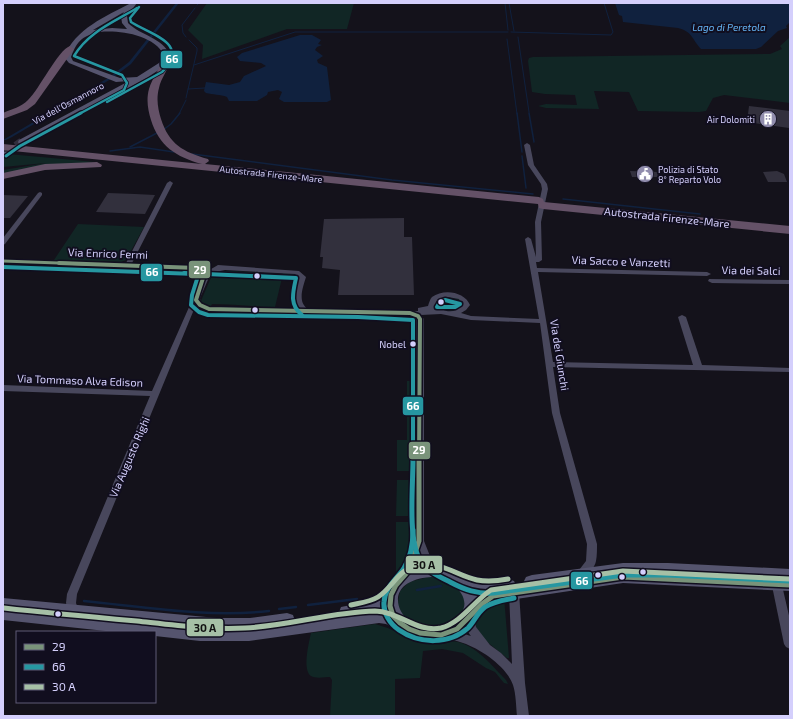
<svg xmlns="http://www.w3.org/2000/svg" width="793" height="719" viewBox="0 0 793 719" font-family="'Exo 2',sans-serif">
	<rect width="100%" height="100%" fill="#14121b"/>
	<g fill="#112625">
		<path d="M 207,3 L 354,3 L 347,29 L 287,29 L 202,59 L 203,45 L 188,30 Z"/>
		<path d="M 790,37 L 790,103 L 724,95 L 713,98 L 706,111 L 699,112 L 638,111 L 629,92 L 594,91 L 599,109 L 546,108 L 538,106 L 546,104 L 577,105 L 575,95 L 545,94 L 532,92 L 528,61 L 529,58 L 533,57 L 770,54 L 782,49 L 780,46 Z"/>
		<path d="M 8,154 L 95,162 L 3,175 L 3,170 L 46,163 L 3,167 L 3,158 Z"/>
		<path d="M 78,224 L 144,227 L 126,260 L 121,262 L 54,260 Z"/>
		<path d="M 228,271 L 252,272 L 254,274 L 282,275 L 283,273 L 294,274 L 296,276 L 296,277 L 282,278 L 275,307 C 254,307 233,304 212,304 L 211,306 C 207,306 203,306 200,303 L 213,273 Z"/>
		<path d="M 450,296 L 458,298 L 463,303 L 462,307 C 451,313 445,311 436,305 L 437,300 Z"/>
		<path d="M 407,381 L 412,381 L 413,471 L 397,471 L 397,440 L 407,440 Z"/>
		<path d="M 397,480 L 411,480 L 412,516 L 396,516 Z"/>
		<path d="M 396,522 L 411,522 C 412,541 411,561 396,575 Z"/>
		<path d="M 432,576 L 450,581 L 465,597 L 464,612 L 448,627 L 428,630 L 414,626 L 398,610 L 397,607 L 400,591 L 409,582 Z"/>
		<path d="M 504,597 L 509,658 L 507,658 C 495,647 468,632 475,613 Z"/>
		<path d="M 375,624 C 380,626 387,627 392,630 C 401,633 408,639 417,642 C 429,644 440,641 451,641 C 474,642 491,665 506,680 L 508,684 L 504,683 L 495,672 L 486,668 L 463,653 L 442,649 L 423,651 L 420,678 L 395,679 L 395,716 L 330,716 L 332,680 L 330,677 C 325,677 316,679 311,676 C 302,670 309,642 311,633 Z"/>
	</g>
	<g fill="#10213e">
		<path d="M 176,3 L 179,3 L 131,64 L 115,76 L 112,75 L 129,62 Z"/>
		<path d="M 615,3 L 790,3 L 790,22 L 786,26 L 787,28 L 778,31 L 761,47 L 756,49 L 701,49 C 691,38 693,32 678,28 L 623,22 L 622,16 L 619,15 Z"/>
		<path d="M 300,35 L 312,35 L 321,40 L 318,44 L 322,45 L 317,47 L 315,50 L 323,56 L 317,60 L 318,63 L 327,67 L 331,100 L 327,102 L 284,102 L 279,99 L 282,92 L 278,90 L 268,92 L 267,95 L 257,101 L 229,101 L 227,97 C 220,94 213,95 206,93 L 204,91 L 206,82 L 229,85 L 240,82 L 244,76 L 266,66 L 261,63 L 240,61 L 237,57 L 242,53 Z"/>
		<path d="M 108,78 L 111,79 L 12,137 L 6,140 L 3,140 Z"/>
	</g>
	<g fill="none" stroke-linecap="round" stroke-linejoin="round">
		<g stroke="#10213e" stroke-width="1">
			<path d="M 505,3 L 508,30"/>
			<path d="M 509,3 L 514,31"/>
			<path d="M 197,5 L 199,3"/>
			<path d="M 511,32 L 611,35 L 613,32 L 604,3"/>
			<path d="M 186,37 L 183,33 L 182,25 L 195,8"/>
			<path d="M 518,37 L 529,112"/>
			<path d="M 507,39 L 517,114"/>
			<path d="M 194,65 L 295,32 L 508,32"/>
			<path d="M 188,89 L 205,88"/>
			<path d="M 186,98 L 197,51 L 197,48 L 189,40"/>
			<path d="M 179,114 L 186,100"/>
		</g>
		<g stroke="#10213e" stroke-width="1.5">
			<path d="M 517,113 L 522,152"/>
			<path d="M 529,113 L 534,142"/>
			<path d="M 163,130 L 171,124 L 180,113"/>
			<path d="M 130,147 L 157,133"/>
			<path d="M 110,151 L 140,147 L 174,152"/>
			<path d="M 192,154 L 392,180 L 533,194"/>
			<path d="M 522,156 L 526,188"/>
			<path d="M 563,199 L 700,214"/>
		</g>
		<g stroke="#10213e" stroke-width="2.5">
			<path d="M 417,590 L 441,586"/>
			<path d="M 84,601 C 145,607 208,618 269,611"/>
			<path d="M 308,605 L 357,599"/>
			<path d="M 279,609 L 296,607"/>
		</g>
	</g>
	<g fill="#32303d">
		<path d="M 749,106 L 790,111 L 789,128 L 747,122 Z"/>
		<path d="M 630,171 L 658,172 L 660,177 L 632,177 Z"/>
		<path d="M 777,171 L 784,174 L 787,182 L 768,182 L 763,172 Z"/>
		<path d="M 108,193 L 135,194 L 155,195 L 145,214 L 96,212 Z"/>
		<path d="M 3,195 L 28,196 L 10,218 L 3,218 Z"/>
		<path d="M 404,218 L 404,237 L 412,237 L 414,295 L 338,295 L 340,270 L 322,268 L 323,257 L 320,257 L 324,219 Z"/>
	</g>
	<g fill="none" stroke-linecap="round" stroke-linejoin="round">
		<path stroke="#312e3d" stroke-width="9" stroke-dasharray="9 4.5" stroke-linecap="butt" d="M 5,154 L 22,142"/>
		<g fill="#48475c" fill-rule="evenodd">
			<path d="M 527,143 L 530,145 L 534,165 L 547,184 L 548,189 L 541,222 L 542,260 L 539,262 L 536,262 L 537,268 L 707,272 L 711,274 L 707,276 L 538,272 L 553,362 L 693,365 L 678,317 L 682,315 L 686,317 L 702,365 L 790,368 L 790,372 L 553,367 L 560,413 L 597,544 C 597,549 597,556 596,561 C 595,568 585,579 577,577 L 576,574 L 586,561 L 587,544 L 552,413 L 540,323 L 471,320 L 441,314 L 421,315 L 424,319 L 424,541 L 430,556 L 446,571 L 445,574 L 441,575 C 431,572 425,565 420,556 C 417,564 412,583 400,580 L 399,577 L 407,564 L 414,542 L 416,319 L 414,316 L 410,315 L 209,311 L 195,307 L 77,594 L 76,603 L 79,612 L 78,615 L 74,616 L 70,615 L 66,603 L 67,594 L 150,396 L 3,391 L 3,385 L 152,391 L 201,280 L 200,274 L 196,270 L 187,269 L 3,263 L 3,259 L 126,263 L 167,183 L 170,181 L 173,183 L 132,263 L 198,266 L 206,272 L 218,265 L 299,271 L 306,277 C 303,287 297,302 308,309 L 418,311 L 418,308 L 428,306 C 429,303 430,299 432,297 C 444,288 465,292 470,305 L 466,310 L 461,313 L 471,316 L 539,319 L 525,239 L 528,237 L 531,239 L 536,257 L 535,222 L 542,189 L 541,184 L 528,165 L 524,145 ZM 225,270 L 295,274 L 298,277 C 296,288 292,299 298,309 L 209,307 L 201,305 L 200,298 L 210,275 L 215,272 ZM 448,297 L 459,299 L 462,305 C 455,314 443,313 436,304 L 437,300 Z"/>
			<path d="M 40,192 L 42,193 L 42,195 L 5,244 L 3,245 L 3,238 L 38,193 Z"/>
			<path d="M 709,279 L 790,280 L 790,284 L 712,283 L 708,281 Z"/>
			<path d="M 776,577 L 780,578 L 781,581 L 790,620 L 790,649 L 786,647 L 784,644 L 771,581 L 772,578 Z"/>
			<path d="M 514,588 L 518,589 L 519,592 L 525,683 L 529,716 L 517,716 C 516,706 516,694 513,685 C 507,667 481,649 463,643 C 456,640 449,640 442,638 L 440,635 L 442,632 C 451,629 462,633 471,636 C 466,630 461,621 465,613 L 469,612 L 473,613 L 476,627 L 490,645 L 501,653 L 512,664 L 509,592 L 510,589 Z"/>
		</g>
		<g fill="#55546e" fill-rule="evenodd">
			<path d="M 131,3 L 137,3 L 127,16 L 128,23 C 141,36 162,37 170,55 L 165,66 L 148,77 L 25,144 L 19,144 L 18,142 L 19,140 L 129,81 L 116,82 L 69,63 L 64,57 C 75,29 106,16 131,3 ZM 124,12 L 121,16 L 122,23 L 127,29 L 112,28 L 93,30 ZM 100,32 C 120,30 154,35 164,55 L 159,63 L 137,77 L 120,78 L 73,61 L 71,57 C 78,39 83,36 100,32 Z"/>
			<path d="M 3,152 L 8,152 L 9,154 L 3,158 Z"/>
			<path d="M 623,563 L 668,563 L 790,569 L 790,591 L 623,583 L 496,602 L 486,609 L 462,634 L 439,641 L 418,640 L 407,636 L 386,624 L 379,623 L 249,641 L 200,641 L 155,636 L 155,632 L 115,632 L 3,620 L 3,598 L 217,618 L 250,618 L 287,613 L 293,615 L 295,621 L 340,615 L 339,612 L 341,607 L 371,601 L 386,589 L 390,583 L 396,576 L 405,571 L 420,566 L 441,566 L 476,580 L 486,581 L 508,579 L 514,581 L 516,585 L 515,587 L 526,585 L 524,581 L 526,577 L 532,575 ZM 431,577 C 454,578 479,602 454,621 C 413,653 364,582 431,577 ZM 477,593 L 484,593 L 479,597 Z"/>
		</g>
		<g fill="#645167" fill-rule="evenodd">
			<path d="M 70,46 L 74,49 L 35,104 L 27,110 L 3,119 L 3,113 C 12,109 21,107 28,100 C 39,90 58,50 70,46 Z"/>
			<path d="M 167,52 L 171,55 L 171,60 C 168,70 161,78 159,88 C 156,99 158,109 161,119 C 169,144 183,152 208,159 L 209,161 L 205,164 L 539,197 L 543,199 L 544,202 L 790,226 L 790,234 L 543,209 L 539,208 L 538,204 L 3,150 L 3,144 L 202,164 C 176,157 159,146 151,120 C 148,110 146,100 149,89 C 152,77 162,68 163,55 Z"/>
			<path d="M 97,162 L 102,165 L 101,167 L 45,170 L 3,179 L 3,173 L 45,164 Z"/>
		</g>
		<defs>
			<path id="bus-1-far2" d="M 3,261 L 86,264"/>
			<path id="bus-1-far1" d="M 59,263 L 197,268 L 204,275 L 196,300 L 200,305 L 209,309 L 410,313 L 418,316 L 420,319 L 419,461"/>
			<path id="bus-1" d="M 419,460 L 419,541 L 409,570 L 396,585 L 391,595 L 390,606 L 393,616 L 400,623 L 409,629 L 420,633 L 441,635 L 457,629 L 482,604 L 493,596 L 623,577 L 790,585"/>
			<g id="bus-2-far3">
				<path d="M 107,102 L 162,72 C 191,43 151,35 131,22 L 130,18 L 139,7"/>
				<path d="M 79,114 L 124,90 L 127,83 L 122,75 L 74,56 C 88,32 114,22 137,8"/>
			</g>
			<path id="bus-2-far2" d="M 6,156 L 20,146 L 81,113"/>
			<g id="bus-2-far1">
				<path d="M 3,267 L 196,274 L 198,276 L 192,295 L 191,305 L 199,312 L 208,315 L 358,317 L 413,320 L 413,461"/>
				<path d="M 184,273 L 296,278 C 293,292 289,305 302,315"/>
				<path d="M 445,300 L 460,304 L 455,307 L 437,307 L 440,302 Z"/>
			</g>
			<g id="bus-2">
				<path d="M 413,460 C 413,484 408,538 419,558 C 425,570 438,576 450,582 C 465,590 477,594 494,593 L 623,575 L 668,575 L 790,581"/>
				<path d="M 413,530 C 413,543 411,557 404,568 C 396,580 385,587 384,602 C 383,613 390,624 399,630 C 419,644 449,645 468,628 C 474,622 477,613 485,607 C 494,601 504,600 514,598"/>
			</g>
			<g id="bus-3">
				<path d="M 351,605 C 360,603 370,602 378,597 C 395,586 397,568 421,565 C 442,562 458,576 477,580 C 487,582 498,581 508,579"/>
				<path d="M 4,608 C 48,613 92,617 137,621 C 173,625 209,630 245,628 C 289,626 331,612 375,611 C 398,611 417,633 441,628 C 461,623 474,601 491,590 L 623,571 L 790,579"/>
			</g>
		</defs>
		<use href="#bus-1-far2" stroke="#110e1f" stroke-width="5.5"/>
		<use href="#bus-1-far1" stroke="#110e1f" stroke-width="7"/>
		<use href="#bus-1" stroke="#110e1f" stroke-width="8"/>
		<use href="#bus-2-far3" stroke="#110e1f" stroke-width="4"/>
		<use href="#bus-2-far2" stroke="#110e1f" stroke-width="5.5"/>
		<use href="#bus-2-far1" stroke="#110e1f" stroke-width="7"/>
		<use href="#bus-2" stroke="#110e1f" stroke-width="8"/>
		<use href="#bus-3" stroke="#110e1f" stroke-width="8"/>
		<use href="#bus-1-far2" stroke="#79937a" stroke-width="3"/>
		<use href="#bus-1-far1" stroke="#79937a" stroke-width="4"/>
		<use href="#bus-1" stroke="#79937a" stroke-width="5"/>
		<use href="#bus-2-far3" stroke="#2697a1" stroke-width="2.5"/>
		<use href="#bus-2-far2" stroke="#2697a1" stroke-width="3"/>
		<use href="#bus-2-far1" stroke="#2697a1" stroke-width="4"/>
		<use href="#bus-2" stroke="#2697a1" stroke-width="5"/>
		<use href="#bus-3" stroke="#a6c0a6" stroke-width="5"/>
	</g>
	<defs>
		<symbol id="building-disc" viewBox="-11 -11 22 22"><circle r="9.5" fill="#918dad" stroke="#110e1f"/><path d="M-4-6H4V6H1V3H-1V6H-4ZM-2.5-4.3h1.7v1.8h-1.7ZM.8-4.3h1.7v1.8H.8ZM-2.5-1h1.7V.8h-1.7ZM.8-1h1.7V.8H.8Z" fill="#fff"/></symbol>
		<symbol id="civic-disc" viewBox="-11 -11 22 22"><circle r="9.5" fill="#918dad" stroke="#110e1f"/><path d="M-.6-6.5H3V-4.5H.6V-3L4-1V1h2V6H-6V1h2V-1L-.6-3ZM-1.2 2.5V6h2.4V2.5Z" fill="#fff"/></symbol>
	</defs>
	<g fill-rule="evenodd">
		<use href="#building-disc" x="758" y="109" width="20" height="20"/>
		<use href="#civic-disc" x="635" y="164" width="20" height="20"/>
	</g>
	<g fill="#d4cffc" stroke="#110e1f" stroke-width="1.5">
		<circle cx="257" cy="276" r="3.5"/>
		<circle cx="441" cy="302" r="3.5"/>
		<circle cx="255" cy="310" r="3.5"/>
		<circle cx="413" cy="344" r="3.5"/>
		<circle cx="643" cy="572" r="3.5"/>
		<circle cx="598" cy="575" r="3.5"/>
		<circle cx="622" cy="577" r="3.5"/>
		<circle cx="58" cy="614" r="3.5"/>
	</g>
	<g text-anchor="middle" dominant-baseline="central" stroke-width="4" stroke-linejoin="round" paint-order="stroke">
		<g font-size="9" fill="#d4cffc" stroke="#110e1f">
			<text transform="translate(68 103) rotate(-28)">Via dell'Osmannoro</text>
			<text transform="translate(271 174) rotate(6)">Autostrada Firenze-Mare</text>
		</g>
		<g font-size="9" fill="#d4cffc" stroke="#110e1f" text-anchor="end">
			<text x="755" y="119">Air Dolomiti</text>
			<text x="658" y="169" text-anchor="start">Polizia di Stato<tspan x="658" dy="10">8° Reparto Volo</tspan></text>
		</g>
		<g font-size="10" font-style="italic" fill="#64b4f5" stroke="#110e1f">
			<text x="729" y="27">Lago di Peretola</text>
		</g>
		<g font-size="10" fill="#d4cffc" stroke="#110e1f" text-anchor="end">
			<text x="406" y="344">Nobel</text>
		</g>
		<g font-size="11" fill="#d4cffc" stroke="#110e1f">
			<text transform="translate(667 217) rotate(6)">Autostrada Firenze-Mare</text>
			<text transform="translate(108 253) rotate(2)">Via Enrico Fermi</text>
			<text transform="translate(621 261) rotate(2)">Via Sacco e Vanzetti</text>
			<text transform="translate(751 270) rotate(1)">Via dei Salci</text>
			<text transform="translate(560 355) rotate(81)">Via dei Giunchi</text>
			<text transform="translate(80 380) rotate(2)">Via Tommaso Alva Edison</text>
			<text transform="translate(129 457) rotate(-67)">Via Augusto Righi</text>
		</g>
	</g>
	<g stroke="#110e1f" stroke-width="1.5">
		<rect x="160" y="50" width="23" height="19" rx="4" fill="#2697a1"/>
		<rect x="188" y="260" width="23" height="19" rx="4" fill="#79937a"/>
		<rect x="140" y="263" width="23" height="19" rx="4" fill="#2697a1"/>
		<rect x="402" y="396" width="22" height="20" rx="4" fill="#2697a1"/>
		<rect x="408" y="441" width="23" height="19" rx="4" fill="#79937a"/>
		<rect x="405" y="555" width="38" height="19" rx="4" fill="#a6c0a6"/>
		<rect x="570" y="571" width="23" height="19" rx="4" fill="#2697a1"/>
		<rect x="186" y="618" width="38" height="19" rx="4" fill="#a6c0a6"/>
	</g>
	<g font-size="11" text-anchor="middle" font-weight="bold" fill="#fff">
		<text x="172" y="63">66</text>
		<text x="200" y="274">29</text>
		<text x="152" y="276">66</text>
		<text x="413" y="410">66</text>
		<text x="419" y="454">29</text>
		<text x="582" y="585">66</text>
	</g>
	<g font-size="11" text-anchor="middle" font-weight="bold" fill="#111">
		<text x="424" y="569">30 A</text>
		<text x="205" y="632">30 A</text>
	</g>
	<rect width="793" height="719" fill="none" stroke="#d4cffc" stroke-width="8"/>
	<rect x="16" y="631" width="140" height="72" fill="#110e1f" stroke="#5f5b77"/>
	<rect x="24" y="644" width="20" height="6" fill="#79937a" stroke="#5f5b77"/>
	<text x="52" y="651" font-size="12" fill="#d4cffc">29</text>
	<rect x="24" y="664" width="20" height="6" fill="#2697a1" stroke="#5f5b77"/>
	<text x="52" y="671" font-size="12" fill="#d4cffc">66</text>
	<rect x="24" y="684" width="20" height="6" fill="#a6c0a6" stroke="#5f5b77"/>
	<text x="52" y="691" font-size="12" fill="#d4cffc">30 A</text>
</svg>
